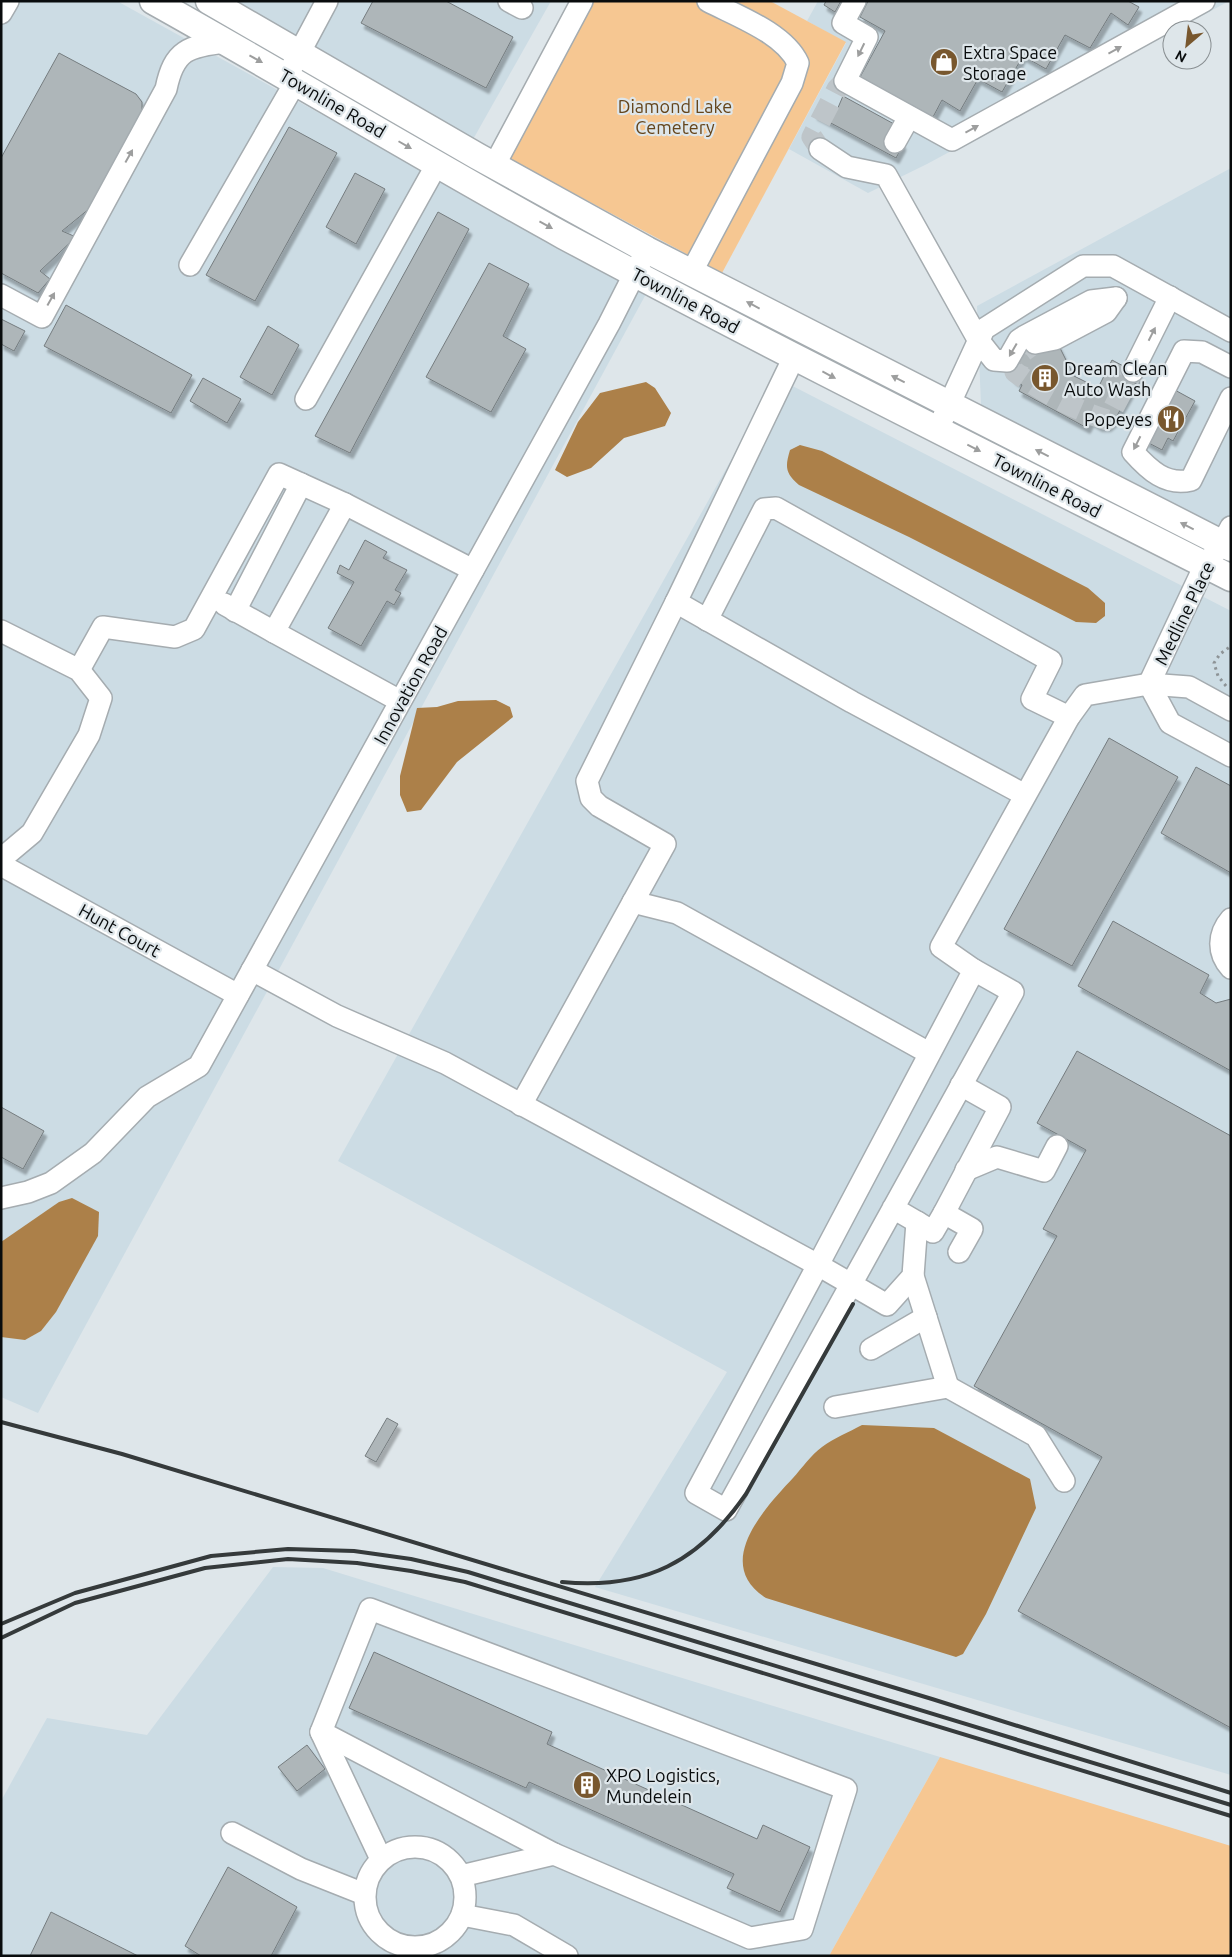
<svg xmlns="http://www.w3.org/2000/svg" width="1232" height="1957" viewBox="0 0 1232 1957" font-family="Ubuntu,sans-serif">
	<defs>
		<filter id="shadow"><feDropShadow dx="3" dy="5.5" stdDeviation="1" flood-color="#0004"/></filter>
	</defs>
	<rect width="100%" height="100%" fill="#dee6ea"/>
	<g fill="#ccdce4">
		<path d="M 1,1 L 117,1 L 646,294 L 38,1413 L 1,1397 Z"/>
		<path d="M 230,1 L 551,1 L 471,143 Z"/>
		<path d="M 818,1 L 1229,1 L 1176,30 L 1172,30 L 1172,32 L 927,164 L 868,193 L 789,149 L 846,43 L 807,21 Z"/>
		<path d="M 1231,168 L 1231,533 L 981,405 L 977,306 Z"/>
		<path d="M 777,378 L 1231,611 L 1231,1775 L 595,1587 L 727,1372 L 338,1161 Z"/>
		<path d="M 273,1567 L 323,1568 L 940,1757 L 829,1956 L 1,1956 L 1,1801 L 47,1718 L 147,1735 Z"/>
	</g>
	<g fill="#f6c792">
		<path d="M 576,1 L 770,1 L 846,42 L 722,273 L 495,151 Z"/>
		<path d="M 940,1757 L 1231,1846 L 1231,1956 L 829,1956 Z"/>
	</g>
	<g fill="#ac8049">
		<path d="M 646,382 L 655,388 L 671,413 L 665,426 L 624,438 L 591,468 L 567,477 L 555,470 L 578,422 L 600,393 Z"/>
		<path d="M 800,445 L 822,451 L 1088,588 L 1105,603 L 1105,616 L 1096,623 L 1076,622 L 909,537 L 799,485 C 785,473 785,467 790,450 Z"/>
		<path d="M 496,700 L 510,707 L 513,717 L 457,762 L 421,810 L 407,812 L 400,795 L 400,776 L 417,708 L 437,707 L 458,701 Z"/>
		<path d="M 72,1198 L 99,1212 L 98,1236 L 56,1312 L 41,1331 L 25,1340 L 1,1337 L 1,1242 L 59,1202 Z"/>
		<path d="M 862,1425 L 934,1428 L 1030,1479 L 1036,1508 L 986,1614 L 963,1654 L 956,1657 L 766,1598 C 713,1564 763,1510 793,1478 C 802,1468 811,1455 822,1447 C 834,1438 849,1432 862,1425 Z"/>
	</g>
	<g fill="#aeb6b9" stroke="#757c7f" filter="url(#shadow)">
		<path d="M 373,1 L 446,1 L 513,37 L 486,88 L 361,23 Z"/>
		<path d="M 826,1 L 841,1 L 835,12 L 824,5 Z"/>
		<path d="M 868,1 L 1128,1 L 1139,7 L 1128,25 L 1111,13 L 1090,48 L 1065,35 L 1046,69 L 1023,56 L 1002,92 L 978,79 L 960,111 L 942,100 L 933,117 L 859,79 L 885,31 L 860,17 Z"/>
		<path d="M 59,53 L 136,94 L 142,102 L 142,115 L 95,204 L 62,231 L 76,237 L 40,271 L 50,279 L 38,293 L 1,273 L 1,158 Z"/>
		<path d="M 843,96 L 894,124 L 903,145 L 896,158 L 814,114 L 821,102 L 837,110 Z"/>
		<path d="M 289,127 L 337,153 L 255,301 L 206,275 Z"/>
		<path d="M 355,173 L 385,189 L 356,244 L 326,227 Z"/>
		<path d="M 438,212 L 469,229 L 350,453 L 315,436 Z"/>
		<path d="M 489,263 L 529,284 L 503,336 L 526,349 L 491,412 L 426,377 Z"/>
		<path d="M 66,305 L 192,375 L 171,413 L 44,346 Z"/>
		<path d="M 1,319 L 25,331 L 14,351 L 1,344 Z"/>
		<path d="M 268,326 L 299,345 L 272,395 L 240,377 Z"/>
		<path d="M 1052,332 L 1074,376 L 1098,388 L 1112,360 L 1140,375 L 1114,421 L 1108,426 L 1099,426 L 1091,421 L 1087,428 L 1019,391 L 1022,385 L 1013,379 L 1010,373 L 1010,364 L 1027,338 Z"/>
		<path d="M 203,378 L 241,399 L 227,423 L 190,401 Z"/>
		<path d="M 1173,389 L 1195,401 L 1173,441 L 1168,438 L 1162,450 L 1145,441 Z"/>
		<path d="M 365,540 L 387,552 L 383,558 L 407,570 L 395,590 L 401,593 L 394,605 L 387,601 L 361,646 L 328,628 L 354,582 L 337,573 L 340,565 L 349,570 Z"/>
		<path d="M 1109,738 L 1178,777 L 1072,966 L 1004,929 Z"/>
		<path d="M 1196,767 L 1231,786 L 1231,873 L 1161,833 Z"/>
		<path d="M 1113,921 L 1209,975 L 1200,993 L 1216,1003 L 1231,999 L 1231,1071 L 1078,986 Z"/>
		<path d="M 1077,1051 L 1231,1136 L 1231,1728 L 1018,1611 L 1102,1457 L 974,1386 L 1057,1236 L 1043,1229 L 1086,1150 L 1037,1123 Z"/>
		<path d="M 1,1107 L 44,1131 L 23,1169 L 1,1157 Z"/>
		<path d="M 387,1418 L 398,1424 L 376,1462 L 365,1456 Z"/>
		<path d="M 374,1652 L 552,1732 L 547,1744 L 757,1839 L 763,1825 L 810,1847 L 780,1912 L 727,1888 L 734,1874 L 529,1782 L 526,1788 L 349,1708 Z"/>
		<path d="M 307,1745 L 325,1769 L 297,1791 L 278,1767 Z"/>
		<path d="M 228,1867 L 297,1907 L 271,1956 L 201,1956 L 185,1946 Z"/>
		<path d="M 51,1912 L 138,1956 L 30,1956 Z"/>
	</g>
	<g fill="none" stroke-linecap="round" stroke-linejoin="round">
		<g stroke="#bec5c9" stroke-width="21" stroke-dasharray="21 11" stroke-linecap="butt">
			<path d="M 820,149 L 812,137 L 837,89 L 845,81"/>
			<path d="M 1039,340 L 1024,351 L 1015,372 C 1042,392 1075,410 1107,420 L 1133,371"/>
		</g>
		<defs>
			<g id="minor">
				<path d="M 509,1 L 522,8"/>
				<path d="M 855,1 L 843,23 L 867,37 L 845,81 L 952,140 L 1204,1"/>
				<path d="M 1,13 L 8,1"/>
				<path d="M 287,76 L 327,1"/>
				<path d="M 895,142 L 909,117"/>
				<path d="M 820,149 L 847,167 L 886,175 L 979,341 L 994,360 L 1007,361 L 1019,340 L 1025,336 L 1091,301 L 1116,298"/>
				<path d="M 494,166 L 582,1"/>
				<path d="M 190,265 L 296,81"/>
				<path d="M 691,273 L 792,83 L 798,63 C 784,33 737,16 708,1"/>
				<path d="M 1,295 L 42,317 L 166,89 C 174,50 188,46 226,42"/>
				<path d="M 1035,343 L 1055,339 L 1106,312 L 1116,298"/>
				<path d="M 794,357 L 676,602 L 852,702 L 1025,795"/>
				<path d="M 1231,367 L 1202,352 L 1184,351 L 1133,452 C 1149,470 1166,486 1191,480 L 1231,398"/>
				<path d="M 1133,371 L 1170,297"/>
				<path d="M 306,399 L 437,164"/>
				<path d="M 943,418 L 984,329 L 1083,266 L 1113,266 L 1231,331"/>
				<path d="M 224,604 L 274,632"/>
				<path d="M 235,611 L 301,484"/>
				<path d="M 707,620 L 764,509 L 776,508 L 1051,661 L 1032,699 L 1069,717"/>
				<path d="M 1,631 L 79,670 L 101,698 L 89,735 L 32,833 L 1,859"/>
				<path d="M 79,670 L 103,627 L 175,637 L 194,629 L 279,474 L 345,504"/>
				<path d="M 1149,684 L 1205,565 L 1222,544 L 1231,527"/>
				<path d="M 1149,684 L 1170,723 L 1231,756"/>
				<path d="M 400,701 L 274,632 L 345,504 L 473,570"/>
				<path d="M 1,865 L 238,995"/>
				<path d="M 633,902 L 677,913 L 929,1053"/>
				<path d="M 1231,919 C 1218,934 1217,953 1231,968"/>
				<path d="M 252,970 L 337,1016 L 445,1063 L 818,1265 L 974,970 L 941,947 L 1069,717 L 1085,695 L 1149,684 L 1189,687 L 1231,710"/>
				<path d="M 521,1105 L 665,844 L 599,806 L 591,798 L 587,781 L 676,602"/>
				<path d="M 966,1170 L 997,1157 L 1044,1171 L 1057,1146"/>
				<path d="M 1,1198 L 28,1192 L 51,1183 L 93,1153 L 147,1097 L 199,1066 L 609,324 L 642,259"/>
				<path d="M 893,1208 L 917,1222 L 913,1276 L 887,1305 L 818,1265 L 696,1493 L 726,1510 C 822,1337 917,1165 1013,992 L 974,970"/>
				<path d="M 944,1213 L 1000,1107 L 961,1085"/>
				<path d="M 917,1222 L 933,1232 L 944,1213 L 972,1229 L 959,1252"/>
				<path d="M 913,1276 L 948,1387"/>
				<path d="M 871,1349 L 926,1317"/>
				<path d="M 835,1407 L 948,1387 L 1036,1436 L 1064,1481"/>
				<path d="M 321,1732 L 554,1854"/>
				<path d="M 232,1833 L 301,1869 L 364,1894"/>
				<circle cx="415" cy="1897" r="50"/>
				<path d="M 381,1859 L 321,1732 L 370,1609 L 846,1789 L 802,1929 L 750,1938 L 554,1854 L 461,1876"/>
				<path d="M 462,1915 L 514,1925 L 567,1956"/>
			</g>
			<g id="major">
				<path d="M 153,1 C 291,78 426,160 564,236 C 784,354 1008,465 1231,578"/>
				<path d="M 209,1 L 477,156 L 647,250 L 1231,548"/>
			</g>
		</defs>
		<use href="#minor" stroke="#a5acb0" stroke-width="24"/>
		<use href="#major" stroke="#a5acb0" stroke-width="29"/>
		<path stroke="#8d9396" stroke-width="3" stroke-dasharray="2.5 4" stroke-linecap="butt" d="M 1226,686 L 1218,676 L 1214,663 L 1220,654 L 1231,646"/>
		<use href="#minor" stroke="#fff" stroke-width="21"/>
		<use href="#major" stroke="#fff" stroke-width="26"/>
		<g stroke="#353a3b" stroke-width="4">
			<path d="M 1,1422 L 122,1454 L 932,1699 L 1231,1793"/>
			<path d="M 562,1582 C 645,1590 699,1562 746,1494 L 853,1304"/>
			<path d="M 1,1624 L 75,1593 L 211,1556 L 288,1549 L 354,1551 L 411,1559 L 468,1572 L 1231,1805"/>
			<path d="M 1,1638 L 75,1603 L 205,1568 L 288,1559 L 357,1563 L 411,1571 L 465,1582 L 1231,1816"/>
		</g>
	</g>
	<defs><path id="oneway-solid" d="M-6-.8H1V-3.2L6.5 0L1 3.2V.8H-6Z" transform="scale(1.25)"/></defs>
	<g fill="#9d9e9e">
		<use href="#oneway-solid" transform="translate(861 50) rotate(116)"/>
		<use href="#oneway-solid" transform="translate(1115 50) rotate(-29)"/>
		<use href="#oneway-solid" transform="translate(256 59) rotate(29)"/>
		<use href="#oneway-solid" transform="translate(972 129) rotate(-29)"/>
		<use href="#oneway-solid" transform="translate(405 145) rotate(30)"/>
		<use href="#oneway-solid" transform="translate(129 156) rotate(-61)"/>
		<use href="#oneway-solid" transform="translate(546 225) rotate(29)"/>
		<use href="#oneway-solid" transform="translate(51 299) rotate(-61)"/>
		<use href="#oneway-solid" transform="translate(753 305) rotate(-152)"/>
		<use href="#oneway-solid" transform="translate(1152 334) rotate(-63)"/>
		<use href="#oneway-solid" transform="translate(1013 350) rotate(120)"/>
		<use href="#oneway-solid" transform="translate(829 375) rotate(28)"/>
		<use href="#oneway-solid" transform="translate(898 379) rotate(-153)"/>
		<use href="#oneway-solid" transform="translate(1137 443) rotate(117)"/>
		<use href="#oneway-solid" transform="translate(974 448) rotate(27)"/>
		<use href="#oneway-solid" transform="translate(1042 453) rotate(-153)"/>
		<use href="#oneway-solid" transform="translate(1187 526) rotate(-153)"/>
	</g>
	<defs>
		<symbol id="shop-disc" viewBox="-11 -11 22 22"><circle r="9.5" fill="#78572e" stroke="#dee6ea"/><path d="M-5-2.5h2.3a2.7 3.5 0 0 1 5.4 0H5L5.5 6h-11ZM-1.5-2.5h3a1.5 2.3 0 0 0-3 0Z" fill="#fff"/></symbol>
		<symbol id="building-disc" viewBox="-11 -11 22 22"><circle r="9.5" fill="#78572e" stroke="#dee6ea"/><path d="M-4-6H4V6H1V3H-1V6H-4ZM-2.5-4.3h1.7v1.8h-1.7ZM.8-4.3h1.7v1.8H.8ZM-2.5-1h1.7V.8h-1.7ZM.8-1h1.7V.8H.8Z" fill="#fff"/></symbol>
		<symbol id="restaurant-disc" viewBox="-11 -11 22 22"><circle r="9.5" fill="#78572e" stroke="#dee6ea"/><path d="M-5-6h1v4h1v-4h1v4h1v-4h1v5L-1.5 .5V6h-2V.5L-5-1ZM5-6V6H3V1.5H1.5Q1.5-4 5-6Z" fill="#fff"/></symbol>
	</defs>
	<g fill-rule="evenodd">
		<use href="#shop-disc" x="928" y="46" width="32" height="32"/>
		<use href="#building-disc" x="1029" y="362" width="32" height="32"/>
		<use href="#restaurant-disc" x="1155" y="403" width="32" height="32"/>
		<use href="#building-disc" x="571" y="1769" width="32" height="32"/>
	</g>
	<g text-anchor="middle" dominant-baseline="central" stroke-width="4.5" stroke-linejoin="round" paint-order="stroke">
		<g font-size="18" fill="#090c0d" stroke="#dee6ea" text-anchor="start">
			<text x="963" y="52">Extra Space<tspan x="963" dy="21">Storage</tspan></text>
			<text x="1064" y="368">Dream Clean<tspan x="1064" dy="21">Auto Wash</tspan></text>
			<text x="1152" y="419" text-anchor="end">Popeyes</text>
			<text x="606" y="1775">XPO Logistics,<tspan x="606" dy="21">Mundelein</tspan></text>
		</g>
		<g font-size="18" fill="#090c0d" stroke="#dee6ea">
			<text transform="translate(333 103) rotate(30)">Townline Road</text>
			<text transform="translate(686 300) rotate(28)">Townline Road</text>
			<text transform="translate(1047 485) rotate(27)">Townline Road</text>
			<text transform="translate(1184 613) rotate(-64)">Medline Place</text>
			<text transform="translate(410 685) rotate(-61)">Innovation Road</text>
			<text transform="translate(120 930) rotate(29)">Hunt Court</text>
		</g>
		<g font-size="18" fill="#65451b" stroke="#dee6ea">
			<text x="675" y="106">Diamond Lake<tspan x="675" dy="21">Cemetery</tspan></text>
		</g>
	</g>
	<rect width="1232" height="1957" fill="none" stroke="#090c0d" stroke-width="5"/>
	<g transform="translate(1187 45) rotate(208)"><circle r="24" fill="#dee6ea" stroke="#898f92"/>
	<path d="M0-4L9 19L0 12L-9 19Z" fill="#78572e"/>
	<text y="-8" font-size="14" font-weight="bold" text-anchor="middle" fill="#090c0d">N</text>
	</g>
</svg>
